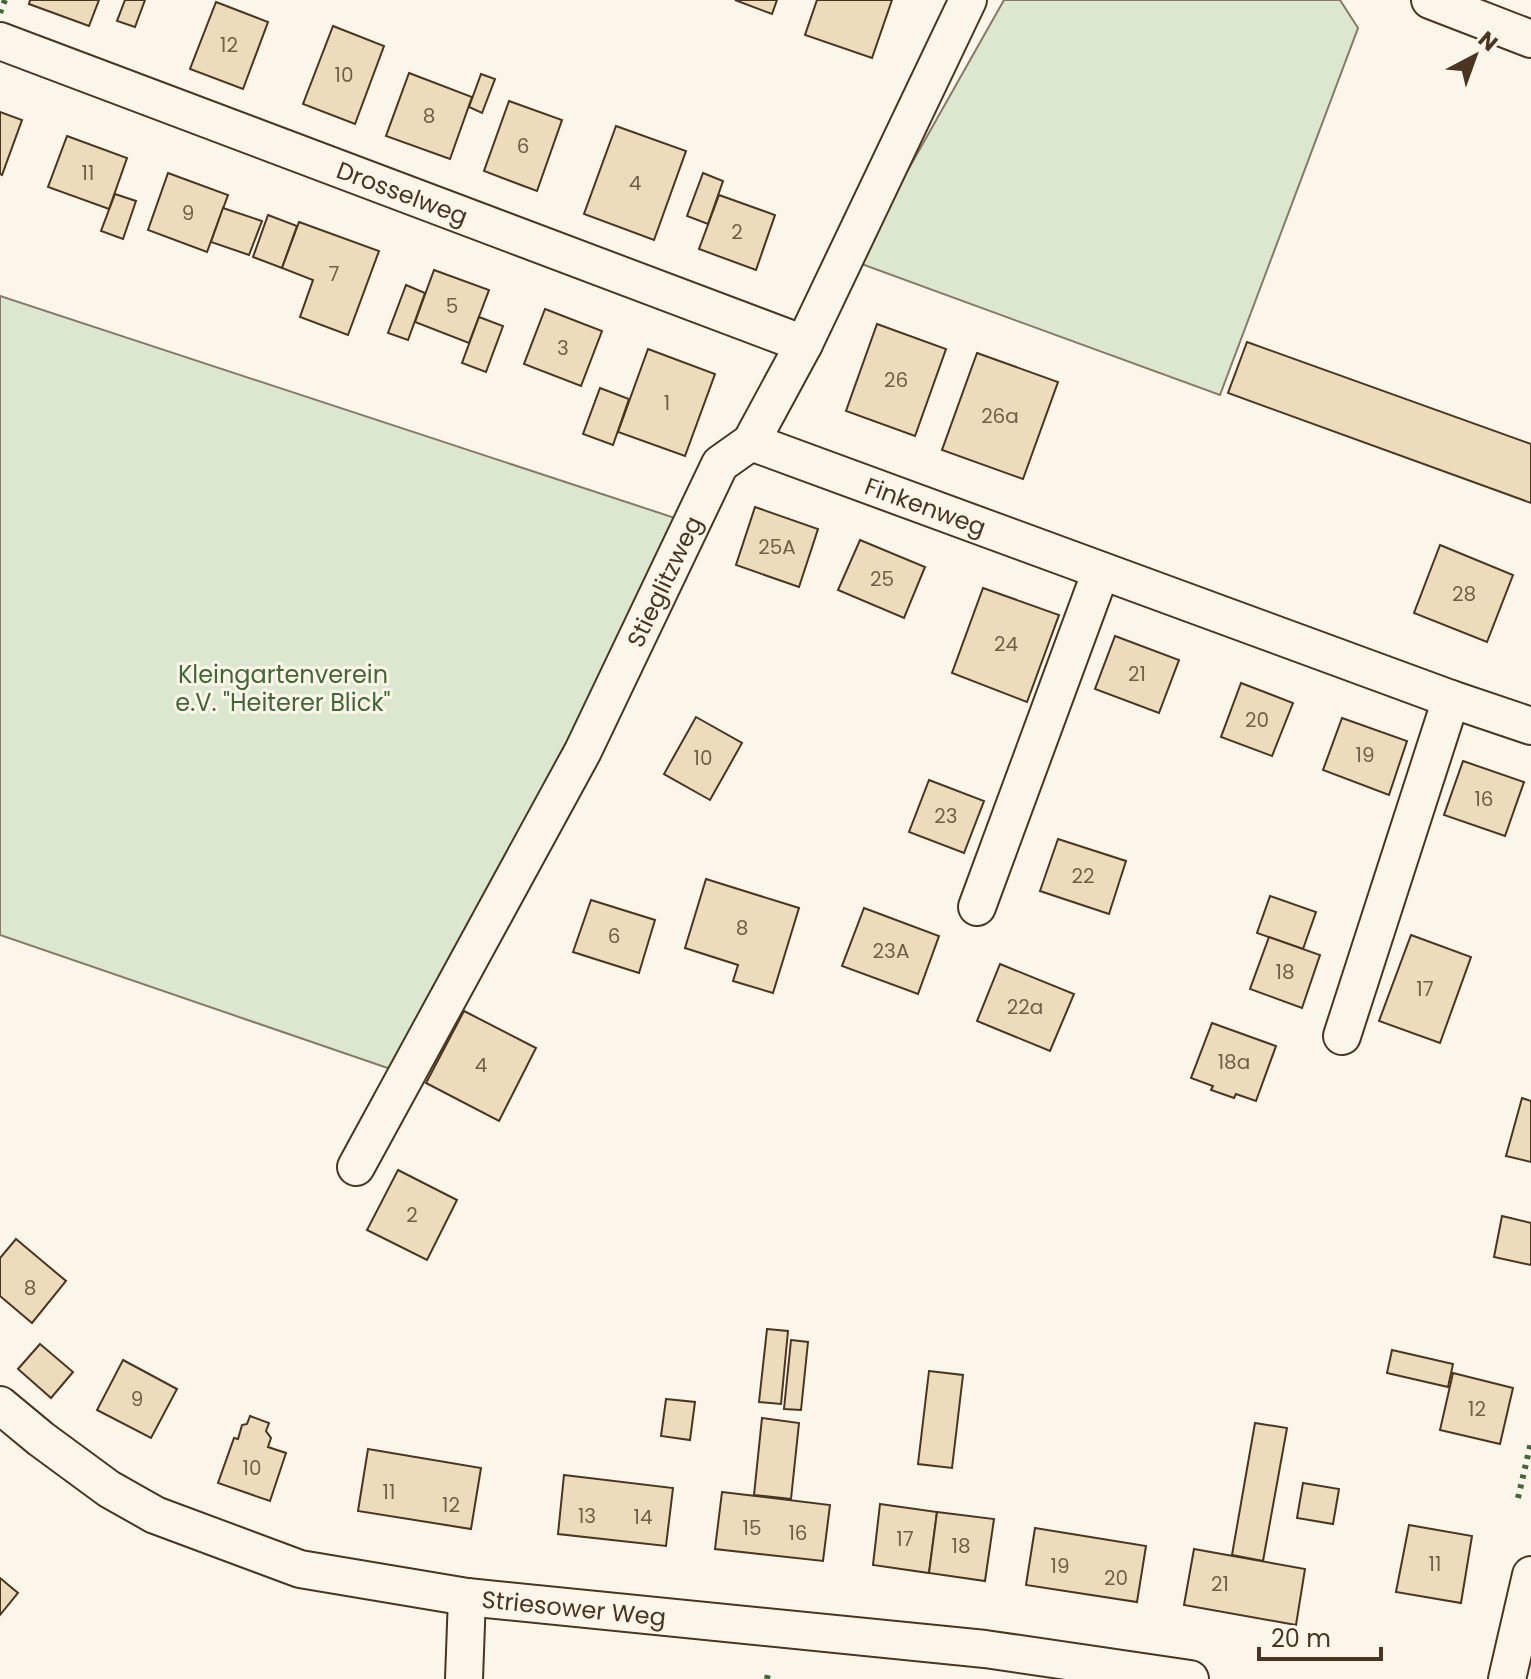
<svg xmlns="http://www.w3.org/2000/svg" width="1531" height="1679" viewBox="0 0 1531 1679" font-family="Poppins,sans-serif">
	<rect width="100%" height="100%" fill="#fbf6e9"/>
	<g fill="#dce7d0" stroke="#887966" stroke-width="2">
		<path d="M 1004,0 L 1340,0 L 1358,28 L 1220,395 L 856,262 Z"/>
		<path d="M 0,296 L 681,520 L 408,1075 L 0,935 Z"/>
	</g>
	<g fill="#ecdcbc" stroke="#4a3520" stroke-width="2">
		<path d="M 30,0 L 99,0 L 89,26 L 29,4 Z"/>
		<path d="M 125,0 L 145,0 L 135,27 L 117,21 Z"/>
		<path d="M 735,0 L 777,0 L 772,14 Z"/>
		<path d="M 817,0 L 892,0 L 872,58 L 805,35 Z"/>
		<path d="M 216,2 L 268,22 L 243,89 L 190,69 Z"/>
		<path d="M 333,26 L 384,46 L 355,124 L 303,104 Z"/>
		<path d="M 409,73 L 472,97 L 450,159 L 386,136 Z"/>
		<path d="M 481,74 L 495,79 L 482,113 L 469,107 Z"/>
		<path d="M 509,101 L 562,120 L 537,191 L 484,171 Z"/>
		<path d="M 0,112 L 22,120 L 2,175 L 0,174 Z"/>
		<path d="M 616,126 L 686,151 L 654,240 L 584,214 Z"/>
		<path d="M 67,136 L 127,158 L 109,209 L 48,187 Z"/>
		<path d="M 168,173 L 228,195 L 207,252 L 148,230 Z"/>
		<path d="M 703,173 L 723,181 L 708,224 L 687,216 Z"/>
		<path d="M 115,194 L 136,201 L 123,239 L 101,231 Z"/>
		<path d="M 719,195 L 775,215 L 756,270 L 699,249 Z"/>
		<path d="M 223,208 L 262,221 L 249,255 L 211,242 Z"/>
		<path d="M 268,215 L 297,226 L 282,268 L 253,257 Z"/>
		<path d="M 299,222 L 379,251 L 348,335 L 300,317 L 313,280 L 282,268 Z"/>
		<path d="M 434,270 L 489,290 L 469,343 L 415,322 Z"/>
		<path d="M 406,285 L 425,293 L 408,340 L 388,333 Z"/>
		<path d="M 545,309 L 602,331 L 581,386 L 524,364 Z"/>
		<path d="M 479,317 L 503,326 L 486,372 L 462,363 Z"/>
		<path d="M 877,324 L 946,349 L 915,436 L 846,411 Z"/>
		<path d="M 1247,342 L 1531,444 L 1531,503 L 1228,393 Z"/>
		<path d="M 648,349 L 715,374 L 685,456 L 618,432 Z"/>
		<path d="M 977,353 L 1058,382 L 1023,479 L 942,450 Z"/>
		<path d="M 600,388 L 629,399 L 613,445 L 583,434 Z"/>
		<path d="M 755,507 L 818,529 L 799,587 L 736,565 Z"/>
		<path d="M 860,540 L 925,567 L 904,618 L 838,590 Z"/>
		<path d="M 1440,545 L 1513,575 L 1487,642 L 1414,613 Z"/>
		<path d="M 983,588 L 1059,615 L 1027,702 L 952,673 Z"/>
		<path d="M 1115,636 L 1179,660 L 1159,713 L 1095,689 Z"/>
		<path d="M 1241,683 L 1293,703 L 1272,756 L 1221,737 Z"/>
		<path d="M 696,717 L 742,743 L 710,800 L 664,774 Z"/>
		<path d="M 1342,718 L 1407,741 L 1389,795 L 1323,770 Z"/>
		<path d="M 1463,761 L 1524,782 L 1505,836 L 1444,815 Z"/>
		<path d="M 929,780 L 984,801 L 964,853 L 909,832 Z"/>
		<path d="M 1058,839 L 1126,861 L 1109,914 L 1040,891 Z"/>
		<path d="M 706,879 L 799,908 L 773,993 L 733,981 L 738,965 L 685,948 Z"/>
		<path d="M 1270,896 L 1316,912 L 1303,949 L 1257,933 Z"/>
		<path d="M 591,900 L 655,920 L 639,973 L 573,952 Z"/>
		<path d="M 864,908 L 939,936 L 918,994 L 842,966 Z"/>
		<path d="M 1411,935 L 1471,957 L 1440,1043 L 1379,1021 Z"/>
		<path d="M 1269,937 L 1320,955 L 1302,1008 L 1250,989 Z"/>
		<path d="M 1000,964 L 1074,994 L 1050,1051 L 977,1021 Z"/>
		<path d="M 464,1011 L 536,1048 L 499,1121 L 426,1083 Z"/>
		<path d="M 1212,1023 L 1276,1046 L 1256,1101 L 1236,1094 L 1234,1098 L 1211,1090 L 1213,1086 L 1191,1078 Z"/>
		<path d="M 1522,1098 L 1531,1101 L 1531,1162 L 1506,1156 Z"/>
		<path d="M 398,1170 L 457,1200 L 427,1260 L 367,1230 Z"/>
		<path d="M 1502,1216 L 1531,1223 L 1531,1265 L 1494,1257 Z"/>
		<path d="M 16,1239 L 66,1281 L 32,1323 L 0,1296 L 0,1258 Z"/>
		<path d="M 767,1329 L 788,1331 L 781,1404 L 759,1402 Z"/>
		<path d="M 791,1340 L 808,1342 L 801,1410 L 784,1409 Z"/>
		<path d="M 40,1344 L 73,1372 L 51,1398 L 18,1369 Z"/>
		<path d="M 1392,1350 L 1453,1364 L 1448,1387 L 1387,1373 Z"/>
		<path d="M 123,1360 L 177,1389 L 151,1438 L 97,1410 Z"/>
		<path d="M 929,1371 L 963,1375 L 952,1468 L 918,1464 Z"/>
		<path d="M 1453,1373 L 1513,1388 L 1500,1444 L 1440,1430 Z"/>
		<path d="M 666,1399 L 695,1402 L 690,1440 L 661,1436 Z"/>
		<path d="M 250,1416 L 269,1423 L 266,1431 L 271,1438 L 268,1447 L 286,1453 L 270,1501 L 218,1483 L 234,1438 L 238,1439 L 242,1425 L 247,1424 Z"/>
		<path d="M 762,1418 L 799,1423 L 791,1499 L 754,1495 Z"/>
		<path d="M 1255,1423 L 1287,1428 L 1263,1561 L 1232,1555 Z"/>
		<path d="M 368,1449 L 481,1468 L 471,1529 L 358,1511 Z"/>
		<path d="M 564,1475 L 673,1488 L 666,1546 L 558,1534 Z"/>
		<path d="M 1303,1483 L 1339,1489 L 1333,1524 L 1297,1518 Z"/>
		<path d="M 722,1492 L 830,1505 L 823,1561 L 715,1549 Z"/>
		<path d="M 880,1504 L 937,1512 L 929,1573 L 873,1565 Z"/>
		<path d="M 937,1512 L 994,1519 L 985,1581 L 929,1573 Z"/>
		<path d="M 1409,1525 L 1472,1536 L 1461,1603 L 1396,1592 Z"/>
		<path d="M 1035,1528 L 1146,1546 L 1137,1602 L 1026,1585 Z"/>
		<path d="M 1194,1549 L 1305,1569 L 1296,1625 L 1184,1605 Z"/>
		<path d="M 0,1578 L 18,1593 L 0,1615 Z"/>
	</g>
	<g fill="none" stroke-linecap="round" stroke-linejoin="round">
		<defs>
			<g id="street">
				<path d="M 1430,0 L 1531,39"/>
				<path id="s1" d="M 0,41 L 804,344"/>
				<path id="s2" d="M 751,442 L 1451,699 L 1531,726"/>
				<path d="M 977,907 L 1101,571"/>
				<path d="M 1342,1036 L 1451,699"/>
				<path id="s3" d="M 356,1167 L 583,751 L 720,464 L 751,442 L 804,344 L 968,0"/>
				<path id="s4" d="M 0,1405 L 41,1439 L 109,1489 L 155,1515 L 300,1569 L 467,1597 L 985,1649 L 1190,1679"/>
				<path d="M 464,1679 L 467,1597"/>
				<path d="M 1507,1679 L 1531,1575"/>
			</g>
		</defs>
		<use href="#street" stroke="#4a3520" stroke-width="40"/>
		<use href="#street" stroke="#fbf6e9" stroke-width="36"/>
		<g stroke="#436837" stroke-width="6" stroke-dasharray="4 6" stroke-linecap="butt">
			<path d="M 0,13 L 5,0"/>
			<path d="M 1518,1498 L 1531,1442"/>
			<path d="M 767,1679 L 768,1674"/>
		</g>
	</g>
	<g text-anchor="middle" dominant-baseline="central" stroke-width="6" stroke-linejoin="round" paint-order="stroke">
		<g font-size="20" fill="#725f47">
			<text x="229" y="45">12</text>
			<text x="344" y="75">10</text>
			<text x="429" y="116">8</text>
			<text x="523" y="146">6</text>
			<text x="88" y="173">11</text>
			<text x="635" y="183">4</text>
			<text x="188" y="213">9</text>
			<text x="737" y="232">2</text>
			<text x="334" y="274">7</text>
			<text x="452" y="306">5</text>
			<text x="563" y="348">3</text>
			<text x="896" y="380">26</text>
			<text x="667" y="403">1</text>
			<text x="1000" y="416">26a</text>
			<text x="777" y="547">25A</text>
			<text x="882" y="579">25</text>
			<text x="1464" y="594">28</text>
			<text x="1006" y="644">24</text>
			<text x="1137" y="674">21</text>
			<text x="1257" y="720">20</text>
			<text x="1365" y="755">19</text>
			<text x="703" y="758">10</text>
			<text x="1484" y="799">16</text>
			<text x="946" y="816">23</text>
			<text x="1083" y="876">22</text>
			<text x="742" y="928">8</text>
			<text x="614" y="936">6</text>
			<text x="891" y="951">23A</text>
			<text x="1285" y="972">18</text>
			<text x="1425" y="989">17</text>
			<text x="1025" y="1007">22a</text>
			<text x="1234" y="1062">18a</text>
			<text x="481" y="1065">4</text>
			<text x="412" y="1215">2</text>
			<text x="30" y="1288">8</text>
			<text x="137" y="1399">9</text>
			<text x="1477" y="1409">12</text>
			<text x="252" y="1468">10</text>
			<text x="389" y="1492">11</text>
			<text x="451" y="1505">12</text>
			<text x="587" y="1516">13</text>
			<text x="643" y="1517">14</text>
			<text x="752" y="1528">15</text>
			<text x="798" y="1533">16</text>
			<text x="905" y="1539">17</text>
			<text x="961" y="1546">18</text>
			<text x="1435" y="1564">11</text>
			<text x="1060" y="1566">19</text>
			<text x="1116" y="1578">20</text>
			<text x="1220" y="1584">21</text>
		</g>
		<g font-size="24" fill="#4a3520" stroke="#fbf6e9">
			<text stroke="none"><textPath href="#s1" startOffset="430">Drosselweg</textPath></text>
			<text stroke="none"><textPath href="#s2" startOffset="186">Finkenweg</textPath></text>
			<text stroke="none"><textPath href="#s3" startOffset="662">Stieglitzweg</textPath></text>
			<text stroke="none"><textPath href="#s4" startOffset="622">Striesower Weg</textPath></text>
		</g>
		<g font-size="24" fill="#436837" stroke="#fbf6e9">
			<text x="283" y="674">Kleingartenverein<tspan x="283" dy="28">e.V. "Heiterer Blick"</tspan></text>
		</g>
	</g>
	<g transform="translate(1475 56) rotate(41)" stroke="#fbf6e9" stroke-width="6" paint-order="stroke">
	<path d="M0-6L14 30L0 20L-14 30Z" fill="#4a3520"/>
	<text y="-12" font-size="22" font-weight="bold" text-anchor="middle" fill="#4a3520">N</text>
	</g>
	<path d="M1259 1647v12h122v-12" fill="none" stroke="#4a3520" stroke-width="4"/>
	<text x="1271" y="1647" font-size="24" fill="#4a3520" stroke="#fbf6e9" stroke-width="6" paint-order="stroke">20 m</text>
</svg>
